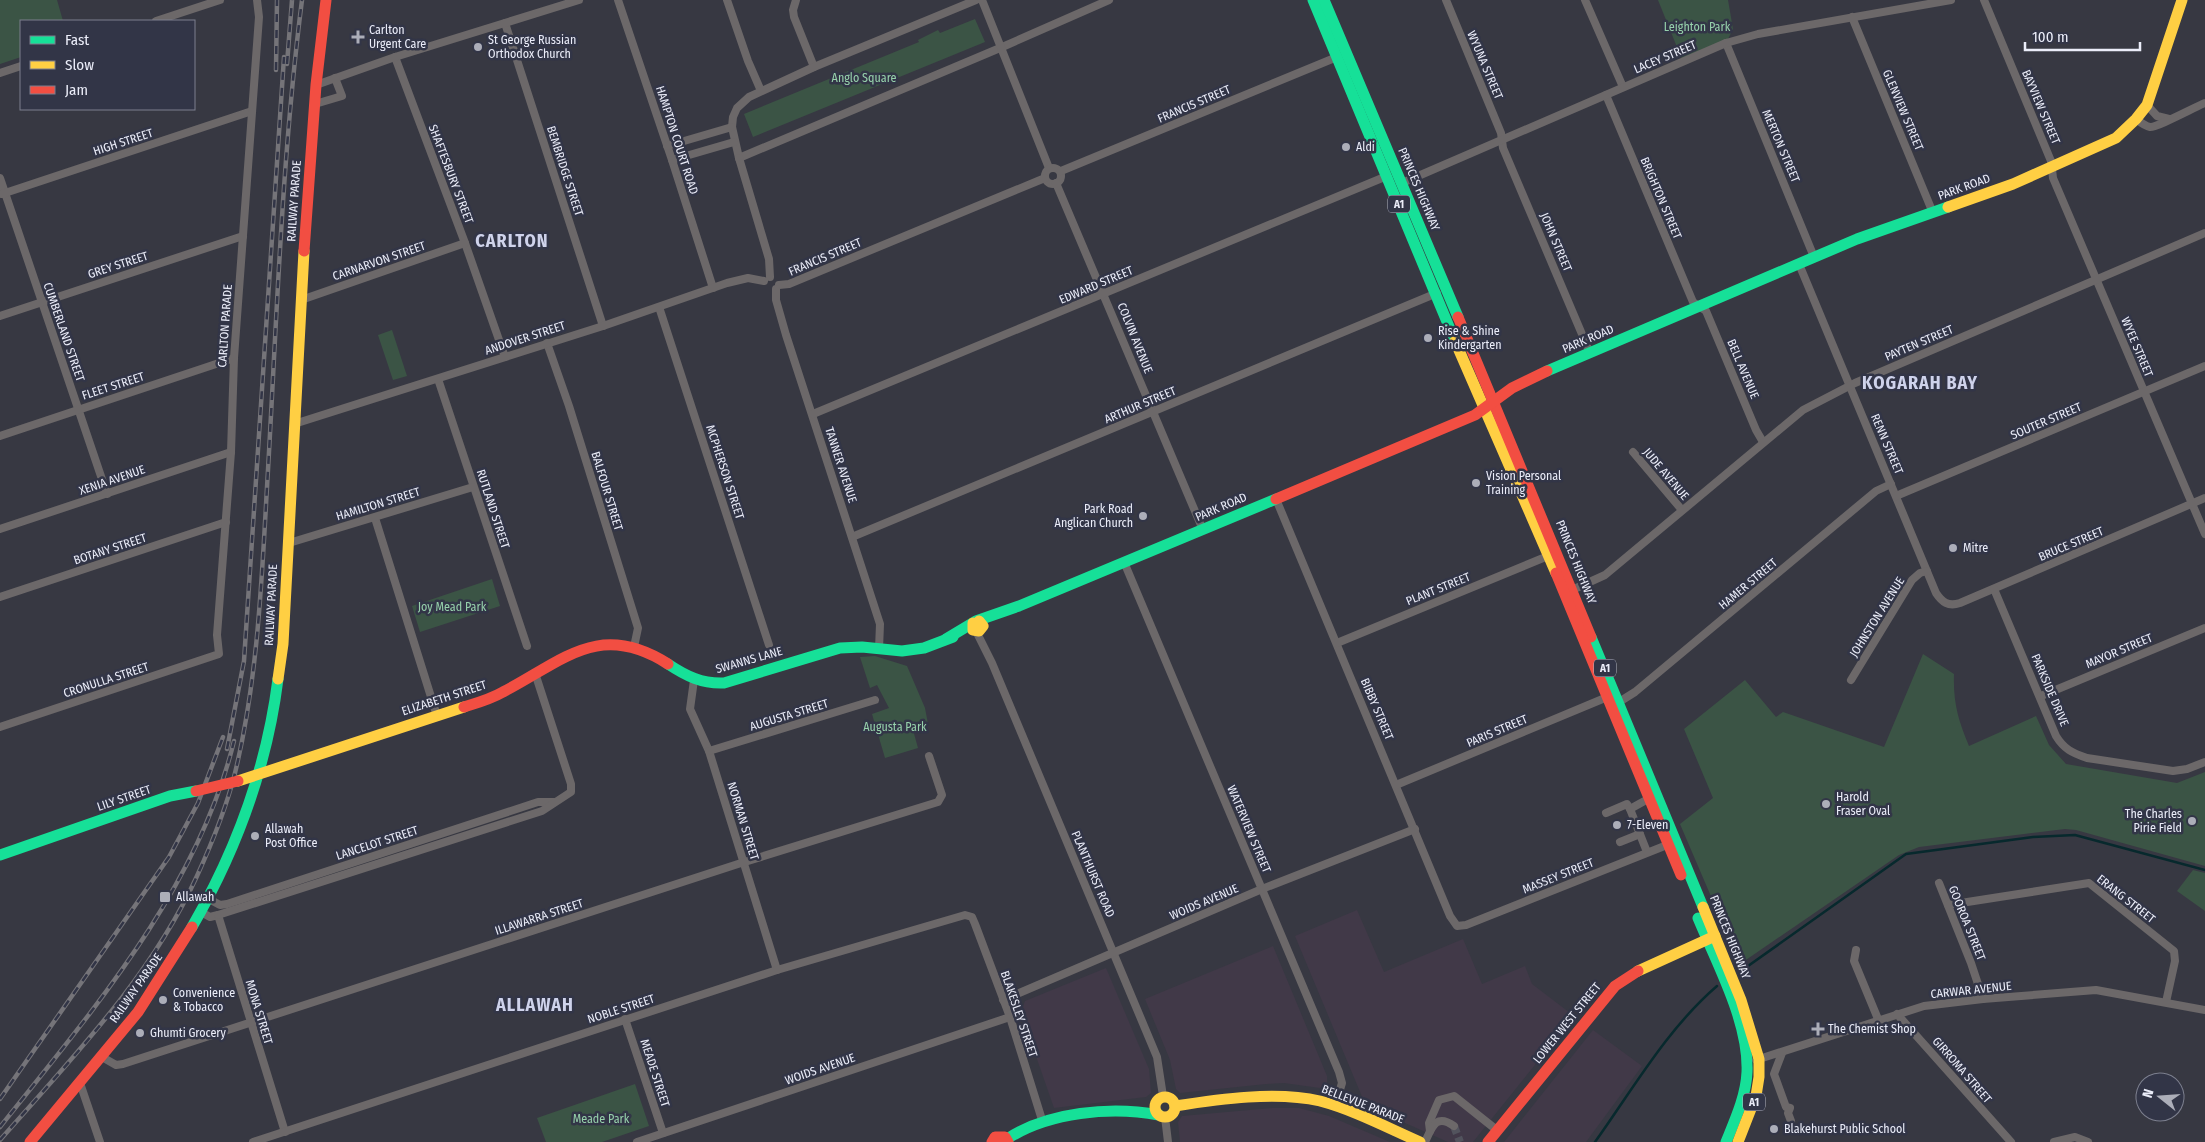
<svg xmlns="http://www.w3.org/2000/svg" width="2205" height="1142" viewBox="0 0 2205 1142" font-family="'Fira Sans Condensed',sans-serif">
	<rect width="100%" height="100%" fill="#373842"/>
	<g fill="#413948">
		<path d="M 1357,910 L 1384,972 L 1463,939 L 1482,984 L 1525,966 L 1532,984 L 1574,1016 L 1473,1142 L 1448,1142 L 1369,1107 L 1363,1099 L 1295,936 Z"/>
		<path d="M 1273,946 L 1327,1076 L 1327,1083 L 1320,1088 L 1284,1083 L 1266,1084 L 1180,1093 L 1176,1089 L 1170,1060 L 1145,999 Z"/>
		<path d="M 1106,968 L 1149,1069 L 1151,1093 L 1146,1097 L 1054,1108 L 1021,1013 L 1025,1001 Z"/>
		<path d="M 1593,1030 L 1642,1066 L 1586,1142 L 1504,1142 Z"/>
		<path d="M 1272,1108 L 1299,1108 L 1329,1116 L 1390,1142 L 1180,1142 L 1178,1122 L 1182,1116 Z"/>
	</g>
	<g fill="#3b5445">
		<path d="M 0,0 L 57,0 L 63,21 L 21,21 L 21,57 L 0,64 Z"/>
		<path d="M 1658,0 L 1728,0 L 1733,29 L 1726,43 L 1683,62 Z"/>
		<path d="M 975,19 L 985,42 L 753,137 L 744,114 L 919,42 L 918,40 L 938,30 L 940,33 Z"/>
		<path d="M 392,330 L 407,376 L 393,380 L 378,335 Z"/>
		<path d="M 492,579 L 500,606 L 420,632 L 412,606 Z"/>
		<path d="M 1923,654 L 1954,674 C 1953,702 1958,720 1969,746 L 2036,716 L 2049,745 L 2066,764 L 2177,783 L 2205,772 L 2205,866 L 2076,830 L 2065,829 L 1919,847 L 1899,855 L 1740,964 L 1680,824 L 1713,798 L 1684,729 L 1745,680 L 1776,717 L 1783,712 L 1884,747 Z"/>
		<path d="M 875,656 L 907,666 L 925,708 L 928,724 L 913,730 L 918,748 L 885,758 L 872,714 L 889,708 L 877,685 L 870,688 L 860,657 Z"/>
		<path d="M 2193,870 L 2205,873 L 2205,911 L 2177,891 Z"/>
		<path d="M 635,1084 L 649,1126 L 602,1142 L 546,1142 L 537,1118 Z"/>
	</g>
	<g fill="none" stroke-linecap="round" stroke-linejoin="round">
		<g stroke="#07292d" stroke-width="2.5">
			<path d="M 1741,971 L 1906,854 L 2033,837 L 2075,835 L 2205,870"/>
			<path d="M 1595,1142 C 1633,1089 1667,1029 1717,986"/>
		</g>
		<path stroke="#52535d" stroke-width="8" stroke-dasharray="8 4" stroke-linecap="butt" d="M 1454,1126 L 1460,1142"/>
		<g stroke="#6c6869" stroke-width="8">
			<path d="M 618,0 L 672,160 L 713,288"/>
			<path d="M 727,0 L 748,61 L 761,91"/>
			<path d="M 796,0 L 793,10 L 794,17 L 814,67"/>
			<path d="M 976,0 L 814,67 L 749,97 L 737,108 L 733,117 L 732,127 L 739,158 L 1000,48 L 1109,0"/>
			<path d="M 982,0 L 1049,168"/>
			<path d="M 1446,0 L 1501,133 L 1503,148 L 1590,353"/>
			<path d="M 1585,0 L 1623,87"/>
			<path d="M 1984,0 L 2051,161 L 2053,178 L 2205,534"/>
			<path d="M 1852,17 L 1933,213"/>
			<path d="M 156,21 L 220,0"/>
			<path d="M 505,23 L 603,326"/>
			<path d="M 1726,43 L 1814,257"/>
			<path d="M 395,57 L 465,243 L 505,357"/>
			<path d="M 0,73 L 21,66"/>
			<path d="M 316,85 L 395,57 L 579,0"/>
			<path d="M 1606,95 L 1693,302 L 1706,311 L 1756,430 L 1763,442"/>
			<path d="M 315,104 L 342,96 L 335,78"/>
			<path d="M 2147,105 L 2157,116 L 2169,119"/>
			<path d="M 2136,119 C 2140,122 2145,126 2150,127 C 2156,128 2195,107 2205,103"/>
			<path d="M 667,146 L 732,127"/>
			<path d="M 739,158 L 769,259 L 770,277"/>
			<path d="M 672,160 L 734,142"/>
			<circle cx="1053" cy="176" r="8"/>
			<path d="M 1061,171 L 1337,57"/>
			<path d="M 0,178 L 107,494"/>
			<path d="M 1056,183 L 1203,530"/>
			<path d="M 1402,183 L 1726,43 L 1758,34 L 1951,0"/>
			<path d="M 2,194 L 252,111"/>
			<path d="M 1799,264 L 1936,593 C 1942,602 1948,607 1960,603 L 2205,498"/>
			<path d="M 779,285 L 789,284 L 1045,178"/>
			<path d="M 776,289 L 776,300 L 786,335 L 880,624 L 879,649"/>
			<path d="M 301,300 L 465,243"/>
			<path d="M 659,307 L 769,645"/>
			<path d="M 0,316 L 243,236"/>
			<path d="M 547,343 L 569,406 L 638,628 L 634,647"/>
			<path d="M 438,379 L 527,646"/>
			<path d="M 813,414 L 1387,176"/>
			<path d="M 294,424 L 603,326 L 727,283 L 748,278 L 764,281"/>
			<path d="M 0,436 L 234,358"/>
			<path d="M 1633,452 L 1682,510"/>
			<path d="M 1896,496 L 2205,366"/>
			<path d="M 1276,499 L 1450,916 L 1457,926 L 1466,925 L 1667,845"/>
			<path d="M 375,518 L 437,716"/>
			<path d="M 0,529 L 231,452"/>
			<path d="M 852,537 L 1437,293"/>
			<path d="M 289,543 L 473,487"/>
			<path d="M 1124,562 L 1339,1072 L 1342,1083 L 1335,1106"/>
			<path d="M 1994,589 L 2056,736 C 2064,749 2072,753 2087,758 L 2173,771 L 2187,769 L 2205,762"/>
			<path d="M 1572,590 L 1605,575 L 1803,410 L 1855,383 L 2205,233"/>
			<path d="M 0,597 L 226,522"/>
			<path d="M 976,631 L 992,663 L 1157,1057 L 1163,1096"/>
			<path d="M 1337,643 L 1548,556"/>
			<path d="M 694,680 L 690,709 L 709,751 L 777,970"/>
			<path d="M 1851,680 L 1912,580 L 1920,573 L 1927,571"/>
			<path d="M 2041,696 L 2205,628"/>
			<path d="M 1619,702 L 1635,692 L 1876,491 L 1891,484"/>
			<path d="M 0,727 L 219,654 L 217,635 L 231,452 L 234,358 L 259,17 L 257,0"/>
			<path d="M 709,751 L 875,700"/>
			<path d="M 1396,785 L 1605,698"/>
			<path d="M 1606,813 L 1627,804 L 1630,809"/>
			<path d="M 1620,842 L 1640,834"/>
			<path d="M 1647,852 L 1630,809 L 1648,799"/>
			<path d="M 1939,883 L 1971,963 L 1983,999"/>
			<path d="M 209,899 L 220,905 L 227,904 L 538,802 L 554,802"/>
			<path d="M 1948,905 L 2089,883 L 2174,951 L 2175,961 L 2166,1002"/>
			<path d="M 201,912 L 210,917 L 218,915 L 285,1132"/>
			<path d="M 218,915 L 542,811 L 571,792 L 571,784 L 535,673"/>
			<path d="M 1856,950 L 1854,961 L 1878,1019"/>
			<path d="M 1003,1000 L 1262,889 L 1415,829"/>
			<path d="M 1897,1014 L 2011,1142"/>
			<path d="M 625,1019 L 663,1133"/>
			<path d="M 1782,1053 L 1774,1074 L 1786,1107 L 1790,1108 L 1788,1113 L 1791,1121"/>
			<path d="M 102,1057 L 116,1065 L 123,1064 L 738,864 L 938,802 L 942,795 L 929,756"/>
			<path d="M 1756,1060 L 1924,1006 L 1983,999 L 2096,990 L 2205,1010"/>
			<path d="M 80,1083 L 100,1142"/>
			<path d="M 1165,1117 L 1168,1142"/>
			<path d="M 1430,1131 L 1429,1123 L 1439,1100 L 1454,1096 L 1498,1131"/>
			<path d="M 253,1142 L 777,970 L 965,915 L 972,917 L 975,924 L 1010,1017 L 1043,1123"/>
			<path d="M 637,1142 L 1010,1017"/>
			<path d="M 1425,1142 C 1432,1127 1436,1113 1454,1126"/>
			<path d="M 2054,1142 L 2075,1137 L 2088,1142"/>
		</g>
		<g stroke="#16e098" stroke-width="11">
			<path d="M 1313,0 L 1455,341"/>
			<path d="M 1324,0 L 1458,317"/>
			<path d="M 1547,371 L 1857,239 L 1948,207"/>
			<path d="M 1591,637 L 1703,907"/>
			<path d="M 946,639 L 976,621 L 1019,606 L 1276,499"/>
			<path d="M 668,664 C 686,676 702,684 724,683 L 840,648 L 862,647 L 902,651 L 924,648 L 953,637"/>
			<path d="M 0,855 L 170,796 L 196,791"/>
			<path d="M 1698,918 C 1717,964 1749,1022 1747,1072 C 1746,1096 1735,1120 1726,1142"/>
			<path d="M 192,927 C 236,851 267,766 278,679"/>
			<path d="M 1007,1139 C 1048,1112 1111,1106 1159,1115"/>
		</g>
		<g stroke="#ffcf43" stroke-width="11">
			<path d="M 1948,207 L 2013,184 L 2116,138 L 2136,119 L 2147,105 L 2182,0"/>
			<path d="M 1455,341 L 1556,573"/>
			<path d="M 973,623 L 973,630 L 979,631 L 983,626 L 979,621"/>
			<path d="M 278,679 L 283,644 L 304,251"/>
			<path d="M 238,781 L 464,707"/>
			<path d="M 1703,907 L 1741,1000 L 1759,1059 L 1759,1077 L 1756,1096 L 1738,1142"/>
			<path d="M 1638,971 L 1715,936"/>
			<circle cx="1165" cy="1107" r="10"/>
			<path d="M 1175,1106 C 1220,1099 1276,1091 1320,1101 C 1354,1110 1388,1128 1420,1142"/>
		</g>
		<g stroke="#f24e42" stroke-width="11">
			<path d="M 304,251 L 316,85 L 326,0"/>
			<path d="M 1458,317 L 1591,637"/>
			<path d="M 1276,499 L 1475,415 L 1512,388 L 1547,371"/>
			<path d="M 1556,573 L 1681,875"/>
			<path d="M 464,707 C 477,703 491,699 503,692 C 563,661 599,620 668,664"/>
			<path d="M 30,1142 L 138,1012 L 192,927"/>
			<path d="M 992,1142 L 995,1137 L 1005,1137 L 1008,1142"/>
			<path d="M 1488,1142 L 1615,986 L 1638,971"/>
		</g>
		<defs>
			<g id="rail">
				<path d="M 287,64 L 292,0"/>
				<path d="M 276,70 L 277,0"/>
				<path d="M 227,749 L 244,661 L 284,57"/>
				<path d="M 0,1099 L 169,857 L 198,803 L 223,737"/>
				<path d="M 0,1127 C 93,1010 198,889 234,741"/>
				<path d="M 0,1140 C 72,1058 151,977 197,876 C 212,843 226,809 235,773 C 259,674 262,571 268,470 C 277,313 282,156 302,0"/>
			</g>
		</defs>
		<use href="#rail" stroke="#757479" stroke-width="4.5"/>
		<use href="#rail" stroke="#323547" stroke-width="2.5" stroke-dasharray="8" stroke-linecap="butt"/>
		<path stroke="#f24e42" stroke-width="11" d="M 196,791 L 238,781"/>
	</g>
	<g fill="#acaeb9" stroke="#323547" stroke-width="2">
		<path d="M355.5 29.5h5v5h5v5h-5v5h-5v-5h-5v-5h5z"/>
		<circle cx="478" cy="47" r="5"/>
		<circle cx="1346" cy="147" r="5"/>
		<circle cx="1428" cy="338" r="5"/>
		<circle cx="1476" cy="483" r="5"/>
		<circle cx="1143" cy="516" r="5"/>
		<circle cx="1953" cy="548" r="5"/>
		<circle cx="1826" cy="804" r="5"/>
		<circle cx="2192" cy="821" r="5"/>
		<circle cx="1617" cy="825" r="5"/>
		<circle cx="255" cy="836" r="5"/>
		<rect x="159" y="891" width="12" height="12" rx="2.5"/>
		<circle cx="163" cy="1000" r="5"/>
		<path d="M1815.5 1021.5h5v5h5v5h-5v5h-5v-5h-5v-5h5z"/>
		<circle cx="140" cy="1033" r="5"/>
		<circle cx="1774" cy="1129" r="5"/>
	</g>
	<g text-anchor="middle" dominant-baseline="central" stroke-width="5" stroke-linejoin="round" paint-order="stroke">
		<g fill="#323547" stroke="#b4b6c4" stroke-width="1">
			<rect x="1388" y="195.5" width="22" height="17" rx="4"/>
			<rect x="1594" y="659.5" width="22" height="17" rx="4"/>
			<rect x="1743" y="1093.5" width="22" height="17" rx="4"/>
		</g>
		<g font-size="11" font-weight="bold" fill="#ebedf9">
			<text x="1399" y="204">A1</text>
			<text x="1605" y="668">A1</text>
			<text x="1754" y="1102">A1</text>
		</g>
		<g font-size="12" fill="#97d2ac" stroke="#323547">
			<text x="1697" y="27">Leighton Park</text>
			<text x="864" y="78">Anglo Square</text>
			<text x="452" y="607">Joy Mead Park</text>
			<text x="895" y="727">Augusta Park</text>
			<text x="601" y="1119">Meade Park</text>
		</g>
		<g font-size="12" fill="#ebedf9" stroke="#323547" text-anchor="start">
			<text x="369" y="30">Carlton<tspan x="369" dy="14">Urgent Care</tspan></text>
			<text x="488" y="40">St George Russian<tspan x="488" dy="14">Orthodox Church</tspan></text>
			<text x="1356" y="147">Aldi</text>
			<text x="1438" y="331">Rise &amp; Shine<tspan x="1438" dy="14">Kindergarten</tspan></text>
			<text x="1486" y="476">Vision Personal<tspan x="1486" dy="14">Training</tspan></text>
			<text x="1133" y="509" text-anchor="end">Park Road<tspan x="1133" dy="14">Anglican Church</tspan></text>
			<text x="1963" y="548">Mitre</text>
			<text x="1836" y="797">Harold<tspan x="1836" dy="14">Fraser Oval</tspan></text>
			<text x="2182" y="814" text-anchor="end">The Charles<tspan x="2182" dy="14">Pirie Field</tspan></text>
			<text x="1627" y="825">7-Eleven</text>
			<text x="265" y="829">Allawah<tspan x="265" dy="14">Post Office</tspan></text>
			<text x="176" y="897">Allawah</text>
			<text x="173" y="993">Convenience<tspan x="173" dy="14">&amp; Tobacco</tspan></text>
			<text x="1828" y="1029">The Chemist Shop</text>
			<text x="150" y="1033">Ghumti Grocery</text>
			<text x="1784" y="1129">Blakehurst Public School</text>
		</g>
		<g font-size="12" fill="#ebedf9" stroke="#323547">
			<text transform="translate(1665 57) rotate(-23)">LACEY STREET</text>
			<text transform="translate(1485 65) rotate(67)">WYUNA STREET</text>
			<text transform="translate(1194 104) rotate(-23)">FRANCIS STREET</text>
			<text transform="translate(2041 107) rotate(67)">BAYVIEW STREET</text>
			<text transform="translate(1903 110) rotate(67)">GLENVIEW STREET</text>
			<text transform="translate(677 140) rotate(72)">HAMPTON COURT ROAD</text>
			<text transform="translate(123 142) rotate(-18)">HIGH STREET</text>
			<text transform="translate(1781 146) rotate(67)">MERTON STREET</text>
			<text transform="translate(565 171) rotate(72)">BEMBRIDGE STREET</text>
			<text transform="translate(451 174) rotate(69)">SHAFTESBURY STREET</text>
			<text transform="translate(1964 187) rotate(-20)">PARK ROAD</text>
			<text transform="translate(1419 189) rotate(67)">PRINCES HIGHWAY</text>
			<text transform="translate(1661 198) rotate(67)">BRIGHTON STREET</text>
			<text transform="translate(294 201) rotate(-86)">RAILWAY PARADE</text>
			<text transform="translate(1556 242) rotate(67)">JOHN STREET</text>
			<text transform="translate(825 257) rotate(-23)">FRANCIS STREET</text>
			<text transform="translate(379 261) rotate(-19)">CARNARVON STREET</text>
			<text transform="translate(118 265) rotate(-18)">GREY STREET</text>
			<text transform="translate(1096 285) rotate(-23)">EDWARD STREET</text>
			<text transform="translate(225 326) rotate(-86)">CARLTON PARADE</text>
			<text transform="translate(64 332) rotate(71)">CUMBERLAND STREET</text>
			<text transform="translate(525 338) rotate(-18)">ANDOVER STREET</text>
			<text transform="translate(1135 338) rotate(68)">COLVIN AVENUE</text>
			<text transform="translate(1588 339) rotate(-23)">PARK ROAD</text>
			<text transform="translate(1919 343) rotate(-23)">PAYTEN STREET</text>
			<text transform="translate(2137 347) rotate(67)">WYEE STREET</text>
			<text transform="translate(1743 369) rotate(67)">BELL AVENUE</text>
			<text transform="translate(113 386) rotate(-18)">FLEET STREET</text>
			<text transform="translate(1140 405) rotate(-23)">ARTHUR STREET</text>
			<text transform="translate(2046 421) rotate(-23)">SOUTER STREET</text>
			<text transform="translate(1887 444) rotate(67)">RENN STREET</text>
			<text transform="translate(841 465) rotate(72)">TANNER AVENUE</text>
			<text transform="translate(725 472) rotate(72)">MCPHERSON STREET</text>
			<text transform="translate(1666 474) rotate(50)">JUDE AVENUE</text>
			<text transform="translate(112 480) rotate(-19)">XENIA AVENUE</text>
			<text transform="translate(607 491) rotate(73)">BALFOUR STREET</text>
			<text transform="translate(378 504) rotate(-17)">HAMILTON STREET</text>
			<text transform="translate(1221 507) rotate(-23)">PARK ROAD</text>
			<text transform="translate(493 509) rotate(72)">RUTLAND STREET</text>
			<text transform="translate(2071 544) rotate(-23)">BRUCE STREET</text>
			<text transform="translate(110 549) rotate(-18)">BOTANY STREET</text>
			<text transform="translate(1576 562) rotate(68)">PRINCES HIGHWAY</text>
			<text transform="translate(1748 584) rotate(-40)">HAMER STREET</text>
			<text transform="translate(1438 589) rotate(-22)">PLANT STREET</text>
			<text transform="translate(271 605) rotate(-87)">RAILWAY PARADE</text>
			<text transform="translate(1877 617) rotate(-58)">JOHNSTON AVENUE</text>
			<text transform="translate(2119 651) rotate(-23)">MAYOR STREET</text>
			<text transform="translate(749 660) rotate(-16)">SWANNS LANE</text>
			<text transform="translate(106 680) rotate(-18)">CRONULLA STREET</text>
			<text transform="translate(2050 690) rotate(67)">PARKSIDE DRIVE</text>
			<text transform="translate(444 698) rotate(-18)">ELIZABETH STREET</text>
			<text transform="translate(1377 709) rotate(67)">BIBBY STREET</text>
			<text transform="translate(789 715) rotate(-17)">AUGUSTA STREET</text>
			<text transform="translate(1497 731) rotate(-23)">PARIS STREET</text>
			<text transform="translate(124 798) rotate(-19)">LILY STREET</text>
			<text transform="translate(743 821) rotate(73)">NORMAN STREET</text>
			<text transform="translate(1249 829) rotate(67)">WATERVIEW STREET</text>
			<text transform="translate(377 843) rotate(-18)">LANCELOT STREET</text>
			<text transform="translate(1093 874) rotate(67)">PLANTHURST ROAD</text>
			<text transform="translate(1558 876) rotate(-22)">MASSEY STREET</text>
			<text transform="translate(2126 899) rotate(38)">ERANG STREET</text>
			<text transform="translate(1204 902) rotate(-23)">WOIDS AVENUE</text>
			<text transform="translate(539 917) rotate(-18)">ILLAWARRA STREET</text>
			<text transform="translate(1967 923) rotate(68)">GOOROA STREET</text>
			<text transform="translate(1730 937) rotate(68)">PRINCES HIGHWAY</text>
			<text transform="translate(136 988) rotate(-55)">RAILWAY PARADE</text>
			<text transform="translate(1971 990) rotate(-6)">CARWAR AVENUE</text>
			<text transform="translate(621 1009) rotate(-18)">NOBLE STREET</text>
			<text transform="translate(259 1012) rotate(73)">MONA STREET</text>
			<text transform="translate(1019 1014) rotate(71)">BLAKESLEY STREET</text>
			<text transform="translate(1567 1023) rotate(-51)">LOWER WEST STREET</text>
			<text transform="translate(820 1069) rotate(-19)">WOIDS AVENUE</text>
			<text transform="translate(1962 1070) rotate(49)">GIRROMA STREET</text>
			<text transform="translate(655 1073) rotate(72)">MEADE STREET</text>
			<text transform="translate(1363 1104) rotate(21)">BELLEVUE PARADE</text>
		</g>
		<g font-size="18" font-weight="bold" letter-spacing="1" fill="#cfd3eb" stroke="#323547">
			<text x="512" y="241">CARLTON</text>
			<text x="1920" y="383">KOGARAH BAY</text>
			<text x="535" y="1005">ALLAWAH</text>
		</g>
	</g>
	<rect x="20" y="20" width="175" height="90" fill="#323547" stroke="#7c7f8e"/>
	<rect x="30" y="36" width="25" height="8" fill="#16e098" stroke="#7c7f8e"/>
	<text x="65" y="45" font-size="15" fill="#ebedf9">Fast</text>
	<rect x="30" y="61" width="25" height="8" fill="#ffcf43" stroke="#7c7f8e"/>
	<text x="65" y="70" font-size="15" fill="#ebedf9">Slow</text>
	<rect x="30" y="86" width="25" height="8" fill="#f24e42" stroke="#7c7f8e"/>
	<text x="65" y="95" font-size="15" fill="#ebedf9">Jam</text>
	<g transform="translate(2160 1097) rotate(287)"><circle r="24" fill="#323547" stroke="#7c7f8e"/>
	<path d="M0-4L9 19L0 12L-9 19Z" fill="#acaeb9"/>
	<text y="-8" font-size="14" font-weight="bold" text-anchor="middle" fill="#ebedf9">N</text>
	</g>
	<path d="M2025 42v8h115v-8" fill="none" stroke="#ebedf9" stroke-width="2.5"/>
	<text x="2032" y="42" font-size="15" fill="#ebedf9" stroke="#323547" stroke-width="4" paint-order="stroke">100 m</text>
</svg>
